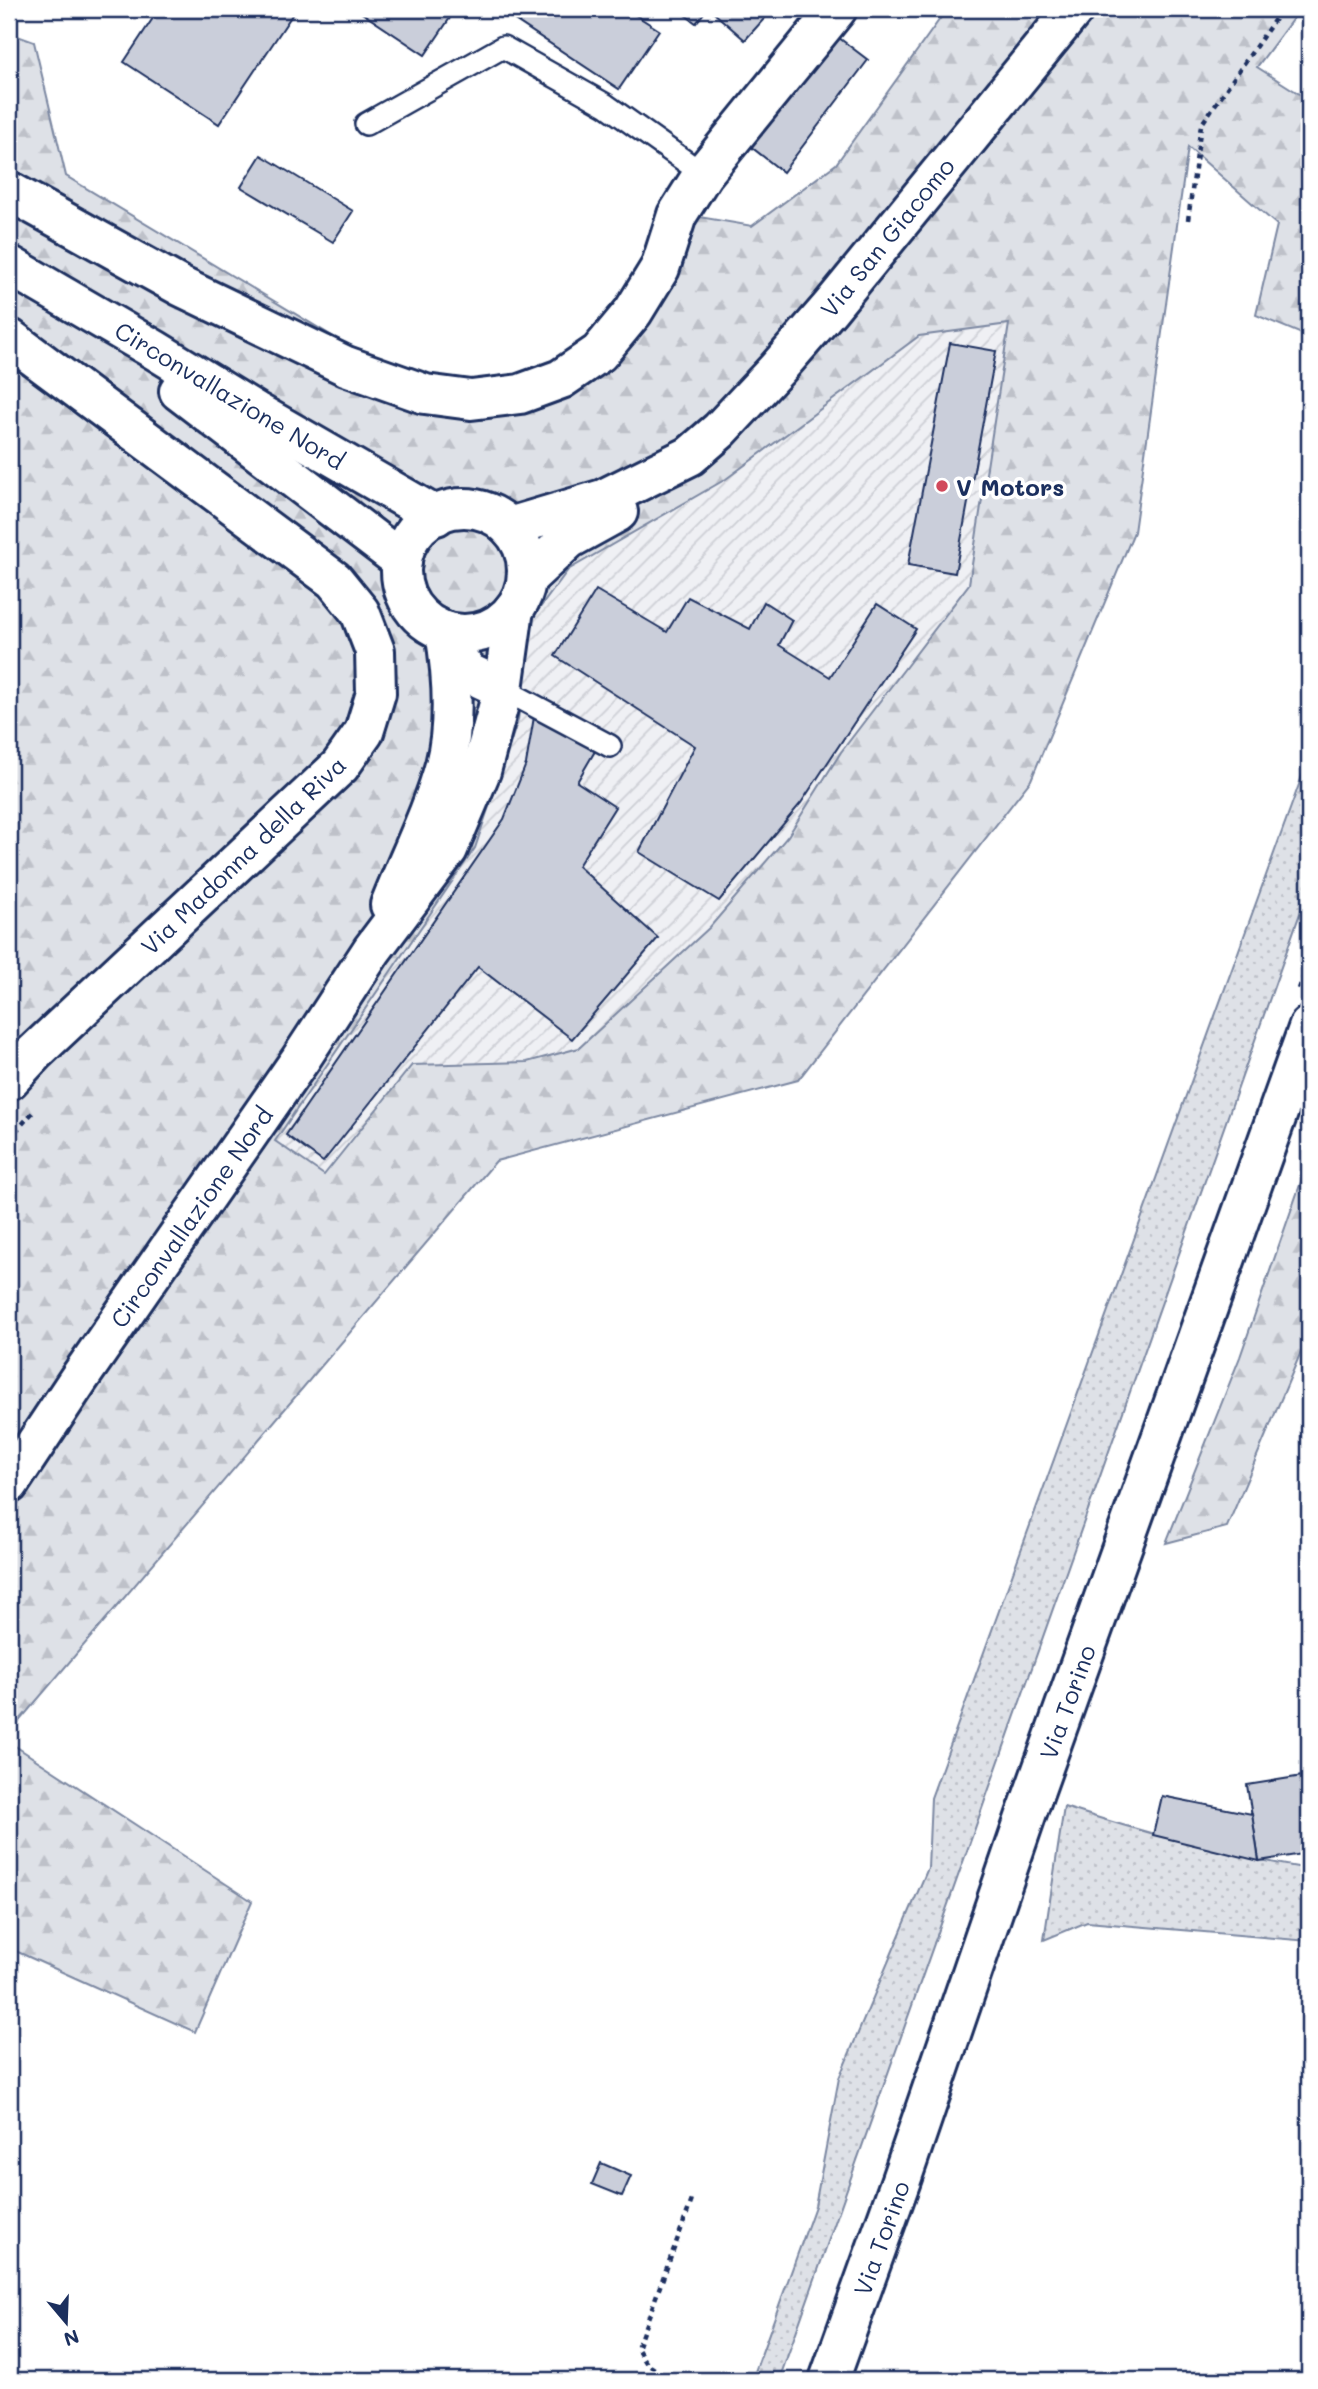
<svg xmlns="http://www.w3.org/2000/svg" width="1318" height="2389" viewBox="0 0 1318 2389" font-family="Mali,sans-serif">
	<defs>
		<pattern id="industrial-furrows" width="10" height="10" patternUnits="userSpaceOnUse" patternTransform="scale(1.75)"><rect width="10" height="10" fill="#eff0f4"/><path d="M-1 1l2-2M0 10L10 0M9 11l2-2" fill="none" stroke="#ccced4"/></pattern>
		<pattern id="grass-dots" width="8" height="8" patternUnits="userSpaceOnUse" patternTransform="scale(1.75)"><rect width="8" height="8" fill="#dee1e7"/><path d="M2 2h.1M6 6h.1" fill="none" stroke="#bec1c9" stroke-width="1.8" stroke-linecap="round"/></pattern>
		<pattern id="forest-firs" width="22" height="20" patternUnits="userSpaceOnUse" patternTransform="scale(1.75)"><rect width="22" height="20" fill="#dee1e7"/><path d="M5 1l3.5 6h-7zM16 11l3.5 6h-7z" fill="#bec1c9"/></pattern>
	</defs>
	<rect width="100%" height="100%" fill="#fff"/>
	<filter id="ink" filterUnits="userSpaceOnUse"><feTurbulence type="fractalNoise" baseFrequency=".0143" numOctaves="2"/><feDisplacementMap in="SourceGraphic" scale="14" xChannelSelector="R" yChannelSelector="G"/><feConvolveMatrix kernelMatrix="1 2 1 2 8 2 1 2 1" color-interpolation-filters="sRGB"/></filter>
	<g filter="url(#ink)">
		<path fill="url(#industrial-furrows)" d="M 1009,324 L 969,584 L 841,752 L 789,836 L 710,927 L 579,1048 L 527,1062 L 412,1065 L 324,1175 L 275,1141 L 475,848 L 528,623 L 568,570 L 726,479 L 920,336 Z"/>
		<g fill="url(#grass-dots)" stroke="#7c88a2" stroke-width="2">
			<path d="M 1309,757 L 1309,888 L 779,2380 L 752,2380 L 815,2206 L 839,2078 L 928,1868 L 931,1798 Z"/>
			<path d="M 1064,1807 C 1145,1833 1225,1855 1309,1869 L 1309,1941 L 1087,1922 L 1044,1940 Z"/>
		</g>
		<g fill="url(#forest-firs)" stroke="#7c88a2" stroke-width="2" fill-rule="evenodd">
			<path d="M 947,9 L 1300,9 L 1257,67 L 1309,100 L 1309,337 L 1256,315 L 1277,225 L 1188,147 L 1134,532 L 1031,780 L 798,1080 L 496,1161 L 9,1733 L 9,33 L 34,42 L 66,176 L 470,419 L 540,406 L 694,216 L 752,226 L 836,164 ZM 1009,324 L 969,584 L 841,752 L 788,836 L 710,927 L 579,1048 L 527,1062 L 412,1065 L 324,1175 L 275,1141 L 475,848 L 518,720 L 528,624 L 568,570 L 726,479 L 919,336 Z"/>
			<path d="M 1309,1159 L 1309,1333 L 1227,1527 L 1166,1543 L 1240,1357 Z"/>
			<path d="M 9,1742 L 252,1901 L 195,2032 L 9,1948 Z"/>
		</g>
		<g fill="#caceda" stroke="#1b2f5e" stroke-width="2">
			<path d="M 159,9 L 296,9 L 219,124 L 124,62 Z"/>
			<path d="M 356,9 L 456,9 L 425,55 Z"/>
			<path d="M 498,9 L 626,9 L 659,30 L 619,89 Z"/>
			<path d="M 677,9 L 707,9 L 696,23 Z"/>
			<path d="M 718,9 L 773,9 L 745,40 L 714,13 Z"/>
			<path d="M 826,28 L 868,60 L 783,172 L 741,139 Z"/>
			<path d="M 261,155 L 353,211 L 333,242 L 241,187 Z"/>
			<path d="M 950,343 L 996,351 L 955,573 L 908,565 Z"/>
			<path d="M 596,590 L 667,632 L 688,597 L 750,629 L 764,602 L 792,620 L 779,645 L 830,677 L 877,604 L 916,629 L 801,803 L 719,901 L 639,852 L 695,746 L 555,656 Z"/>
			<path d="M 535,711 L 595,751 L 577,782 L 615,807 L 578,866 L 658,938 L 572,1039 L 478,967 L 323,1162 L 286,1135 L 504,819 L 526,764 Z"/>
			<path d="M 1309,1775 L 1309,1853 L 1259,1861 L 1247,1785 Z"/>
			<path d="M 1162,1796 L 1252,1814 L 1259,1861 L 1153,1835 Z"/>
			<path d="M 601,2163 L 631,2176 L 622,2196 L 592,2184 Z"/>
		</g>
		<g fill="none" stroke-linecap="round" stroke-linejoin="round">
			<defs>
				<g id="lane">
					<path d="M 366,124 L 503,47 L 606,105 L 703,174"/>
					<path d="M 503,689 L 610,746"/>
				</g>
				<g id="street">
					<path d="M 9,191 L 182,287 L 346,366 L 425,394 L 471,400 L 520,394 L 561,379 L 599,353 L 633,312 L 660,268 L 677,215 L 703,174 L 837,9"/>
					<path d="M 9,338 L 334,580 L 360,612 L 375,651 L 376,693 L 364,732 L 340,766 L 34,1053 L 9,1080"/>
					<path d="M 448,648 L 469,673 L 503,689"/>
				</g>
				<g id="secondary">
					<path d="M 509,527 L 603,499 L 690,456 L 720,430 L 777,369 L 830,308 L 1074,9"/>
					<path d="M 527,578 L 569,539 L 618,512"/>
				</g>
				<g id="primary">
					<path d="M 9,265 L 155,350 L 256,412 L 436,516"/>
					<path d="M 179,391 L 402,561"/>
					<circle cx="464" cy="571" r="63"/>
					<path d="M 390,905 C 408,859 432,813 445,765 C 456,723 452,674 445,631"/>
					<path d="M 9,1484 L 78,1380 L 300,1060 L 372,950 L 448,849 L 481,771 L 503,689 L 514,609"/>
					<path d="M 829,2380 L 901,2180 L 1026,1815 L 1309,1026"/>
				</g>
			</defs>
			<use href="#lane" stroke="#1b2f5e" stroke-width="26"/>
			<use href="#street" stroke="#1b2f5e" stroke-width="44"/>
			<use href="#secondary" stroke="#1b2f5e" stroke-width="44"/>
			<use href="#primary" stroke="#1b2f5e" stroke-width="44"/>
			<g stroke="#1b2f5e" stroke-width="4.5" stroke-dasharray="5 5" stroke-linecap="butt">
				<path d="M 1188,220 L 1201,125 L 1282,9"/>
				<path d="M 1299,989 L 1309,960"/>
				<path d="M 9,1139 L 34,1111"/>
				<path d="M 671,2380 L 647,2364 L 637,2348 L 692,2200"/>
			</g>
			<use href="#lane" stroke="#fff" stroke-width="21"/>
			<use href="#street" stroke="#fff" stroke-width="38"/>
			<use href="#secondary" stroke="#fff" stroke-width="38"/>
			<use href="#primary" stroke="#fff" stroke-width="38"/>
		</g>
	</g>
	<circle fill="#d1495b" stroke="#fff" stroke-width="2.5" cx="942" cy="486" r="7"/>
	<g text-anchor="middle" dominant-baseline="central" stroke-width="7" stroke-linejoin="round" paint-order="stroke">
		<g font-size="24" fill="#1b2f5e" stroke="#fff">
			<text transform="translate(887 237) rotate(-51)">Via San Giacomo</text>
			<text transform="translate(230 395) rotate(31)">Circonvallazione Nord</text>
			<text transform="translate(243 855) rotate(-44)">Via Madonna della Riva</text>
			<text transform="translate(191 1217) rotate(-55)">Circonvallazione Nord</text>
			<text transform="translate(1067 1702) rotate(-70)">Via Torino</text>
			<text transform="translate(881 2238) rotate(-70)">Via Torino</text>
		</g>
		<g font-size="24" font-weight="bold" fill="#1b2f5e" stroke="#fff" text-anchor="start">
			<text x="956" y="486">V Motors</text>
		</g>
	</g>
	<rect width="1318" height="2389" fill="none" stroke="#fff" stroke-width="35"/>
	<rect x="18" y="18" width="1283" height="2354" fill="none" stroke="#1b2f5e" stroke-width="2.5" filter="url(#ink)"/>
	<g transform="translate(66 2322) rotate(161)" stroke="#ffffff" stroke-width="5" paint-order="stroke">
	<path d="M0-5L12 26L0 18L-12 26Z" fill="#1b2f5e"/>
	<text y="-10" font-size="19" font-weight="bold" text-anchor="middle" fill="#1b2f5e">N</text>
	</g>
</svg>
